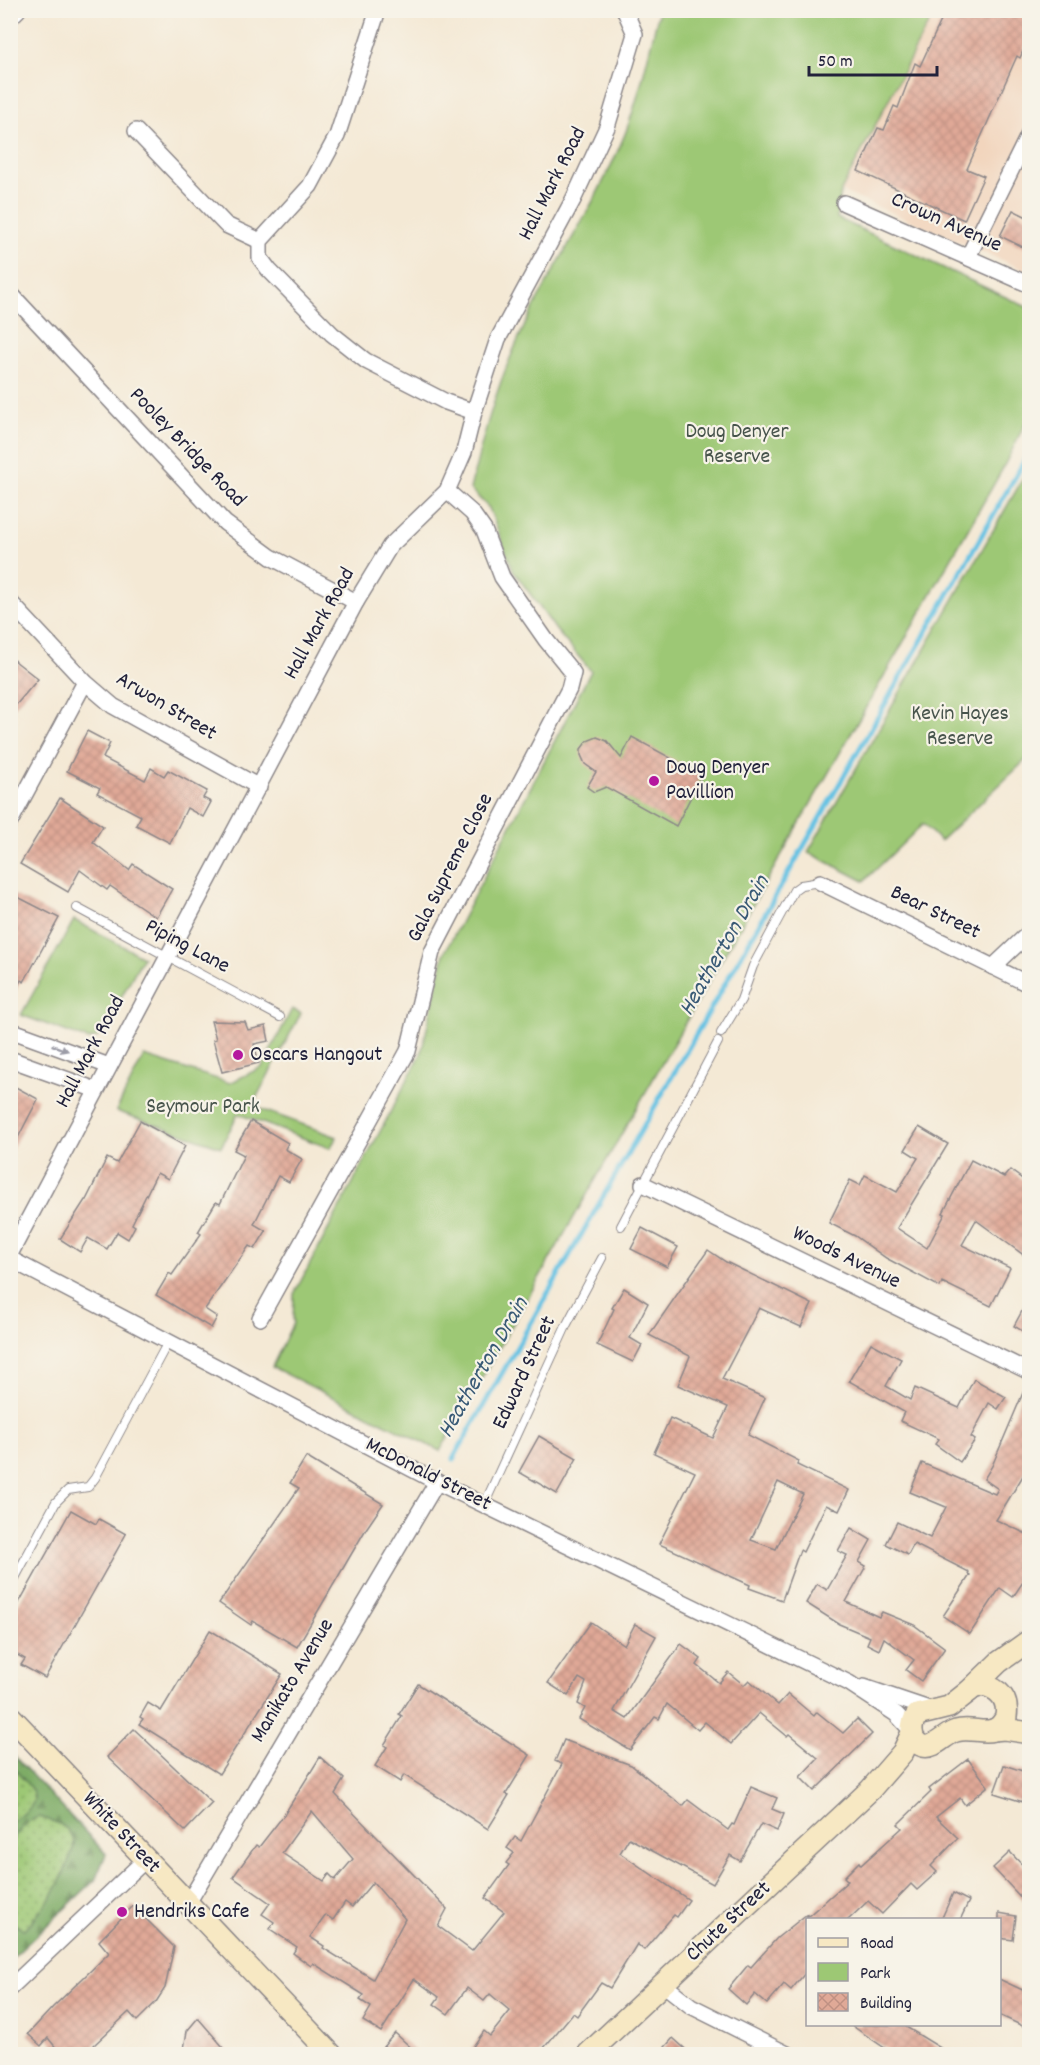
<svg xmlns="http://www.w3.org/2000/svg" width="1040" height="2065" viewBox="0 0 1040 2065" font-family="Dekko,sans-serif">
	<defs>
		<pattern id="grass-dots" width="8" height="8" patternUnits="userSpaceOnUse" patternTransform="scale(1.5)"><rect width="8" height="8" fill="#9dc874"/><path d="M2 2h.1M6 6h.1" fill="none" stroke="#80a260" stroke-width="1.8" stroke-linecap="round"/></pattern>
		<pattern id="forest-firs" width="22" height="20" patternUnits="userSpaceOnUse" patternTransform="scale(1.5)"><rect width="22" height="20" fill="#7eac66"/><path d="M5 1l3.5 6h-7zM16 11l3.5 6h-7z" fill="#678c55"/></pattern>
		<pattern id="building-cross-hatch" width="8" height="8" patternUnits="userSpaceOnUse" patternTransform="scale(1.5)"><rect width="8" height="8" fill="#e0a997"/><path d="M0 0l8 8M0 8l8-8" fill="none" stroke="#c09183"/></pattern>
	</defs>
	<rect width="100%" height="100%" fill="#f7f3e8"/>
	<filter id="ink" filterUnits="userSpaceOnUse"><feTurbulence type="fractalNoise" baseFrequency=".0167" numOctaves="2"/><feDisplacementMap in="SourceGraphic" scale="12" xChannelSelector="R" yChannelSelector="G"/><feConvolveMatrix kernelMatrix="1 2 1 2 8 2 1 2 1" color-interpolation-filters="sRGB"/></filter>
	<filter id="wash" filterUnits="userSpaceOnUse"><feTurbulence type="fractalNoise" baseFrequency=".008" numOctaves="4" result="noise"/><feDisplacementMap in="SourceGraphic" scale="24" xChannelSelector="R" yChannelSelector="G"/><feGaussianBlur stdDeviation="1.35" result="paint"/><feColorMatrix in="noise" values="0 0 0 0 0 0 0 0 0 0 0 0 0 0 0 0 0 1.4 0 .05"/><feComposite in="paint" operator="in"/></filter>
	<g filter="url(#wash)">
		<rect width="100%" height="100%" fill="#f4e9d5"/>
		<path fill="#f2d5bd" d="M 935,11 L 1029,11 L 1029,272 L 841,191 Z"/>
		<path fill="url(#grass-dots)" stroke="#607558" stroke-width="1.5" d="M 11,1753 L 106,1854 L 95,1880 L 11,1959 Z"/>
		<path fill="url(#forest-firs)" stroke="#506750" stroke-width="1.5" d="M 11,1753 L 106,1854 L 95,1880 L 12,1958 L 11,1956 L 11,1928 L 16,1925 L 23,1929 L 26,1928 C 48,1903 59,1889 70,1857 C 72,1851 76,1845 73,1839 C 68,1824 52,1821 39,1817 L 29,1821 L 11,1840 L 11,1822 C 49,1800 34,1792 11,1765 Z"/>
		<g fill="#9dc874" stroke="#607558" stroke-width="1.5">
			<path d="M 659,11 L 935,11 L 841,191 L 837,218 L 1029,308 L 1029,416 L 1002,470 L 440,1451 L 272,1367 L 293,1323 L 294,1294 L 421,1054 L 444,954 L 591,671 L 556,630 L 513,570 L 489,508 L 470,489 C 482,441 494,394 514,349 C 545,276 595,209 625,134 C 640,95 649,51 659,11 Z"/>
			<path d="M 1029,468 L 1029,757 L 940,841 L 923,824 L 864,881 L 808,852 Z"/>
			<path d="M 74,920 L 143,957 L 100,1036 L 89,1040 L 21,1015 Z"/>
			<path d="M 292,1009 L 301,1013 L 252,1106 L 337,1137 L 330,1148 L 238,1114 L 221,1147 L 116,1111 L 144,1056 L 230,1083 L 262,1067 Z"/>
		</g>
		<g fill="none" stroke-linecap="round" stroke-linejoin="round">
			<path stroke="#65c2e3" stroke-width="5" d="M 453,1459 L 1030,451"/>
		</g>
		<g id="blocks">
			<g fill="url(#building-cross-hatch)" fill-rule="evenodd">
				<path d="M 946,10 L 1029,10 L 1029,37 L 1020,58 L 1017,56 L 967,169 L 984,176 L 964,220 L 858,171 L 878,128 L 884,130 L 894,106 L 898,108 L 915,63 L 920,66 Z"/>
				<path d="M 1013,210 L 1029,218 L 1029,250 L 1000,236 Z"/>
				<path d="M 10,657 L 38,679 L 10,712 Z"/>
				<path d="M 87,731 L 110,743 L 103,758 L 145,780 L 151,768 L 164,776 L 168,770 L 207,791 L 203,798 L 211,802 L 203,817 L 187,808 L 170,843 L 136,825 L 141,816 L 97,793 L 100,788 L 67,771 Z"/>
				<path d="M 597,737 L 607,741 L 621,758 L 632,737 L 702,775 L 676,826 L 606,787 L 594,792 L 587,787 L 596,772 L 585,764 L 581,755 L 581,749 L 587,741 Z"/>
				<path d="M 60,798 L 103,826 L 93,842 L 129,870 L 133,864 L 172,889 L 156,917 L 110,886 L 107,890 L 80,870 L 68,892 L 20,864 Z"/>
				<path d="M 10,893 L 59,918 L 24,982 L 21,980 L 10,1002 Z"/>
				<path d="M 211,1021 L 245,1022 L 248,1030 L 266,1026 L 269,1041 L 254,1044 L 259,1063 L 222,1072 L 213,1040 L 216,1039 Z"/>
				<path d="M 10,1084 L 38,1099 L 10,1153 Z"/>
				<path d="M 140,1121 L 185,1146 L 168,1179 L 157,1173 L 132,1224 L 135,1226 L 128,1239 L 117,1232 L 107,1249 L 88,1238 L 80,1252 L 60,1239 L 85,1200 L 86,1200 L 107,1158 L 117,1163 Z"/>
				<path d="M 251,1121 L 288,1143 L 285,1149 L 302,1159 L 289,1182 L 278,1176 L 254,1224 L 266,1231 L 255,1249 L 249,1246 L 205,1309 L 217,1317 L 211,1328 L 156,1295 L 169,1273 L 172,1275 L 201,1234 L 198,1232 L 216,1202 L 220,1204 L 244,1155 L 234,1150 Z"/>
				<path d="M 919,1127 L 948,1144 L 897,1228 L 927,1248 L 945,1214 L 943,1213 L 971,1160 L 1004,1177 L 1010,1170 L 1029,1184 L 1029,1259 L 976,1220 L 962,1245 L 1010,1268 L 991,1306 L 942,1282 L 940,1287 L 886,1258 L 855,1236 L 829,1223 L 850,1180 L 860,1185 L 865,1175 L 897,1192 L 918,1158 L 905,1150 Z"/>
				<path d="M 642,1228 L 678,1247 L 667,1267 L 631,1249 Z"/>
				<path d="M 708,1250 L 726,1262 L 812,1304 L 801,1327 L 759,1308 L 722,1379 L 765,1398 L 748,1435 L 799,1461 L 797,1465 L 849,1490 L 839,1511 L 826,1505 L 803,1552 L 800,1550 L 782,1600 L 749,1588 L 750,1585 L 659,1544 L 695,1472 L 654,1453 L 670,1418 L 713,1438 L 728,1407 L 678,1385 L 690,1356 L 649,1335 ZM 778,1482 L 803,1494 L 776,1549 L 751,1540 Z"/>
				<path d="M 624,1288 L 648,1303 L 630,1338 L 642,1345 L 633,1362 L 597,1345 L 614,1309 L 612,1308 Z"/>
				<path d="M 1029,1298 L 1029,1335 L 1014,1326 Z"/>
				<path d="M 871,1343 L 901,1359 L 886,1386 L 910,1400 L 915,1388 L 959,1408 L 974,1379 L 1006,1397 L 998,1409 L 989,1403 L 971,1437 L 975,1440 L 960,1462 L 935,1444 L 939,1439 L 900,1421 L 904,1412 L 849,1381 Z"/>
				<path d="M 1028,1381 L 1029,1466 L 996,1520 L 1029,1535 L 1029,1573 L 1013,1597 L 1000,1588 L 970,1634 L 943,1616 L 970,1575 L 968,1574 L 969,1572 L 914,1544 L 908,1555 L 886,1544 L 897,1522 L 930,1538 L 946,1507 L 910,1492 L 922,1463 L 995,1494 L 998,1489 L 984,1479 L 992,1466 Z"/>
				<path d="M 539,1436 L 577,1458 L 557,1494 L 519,1472 Z"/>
				<path d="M 306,1457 L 383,1504 L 366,1529 L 297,1647 L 253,1621 L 251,1625 L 219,1603 L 299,1488 L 290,1483 Z"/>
				<path d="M 71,1510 L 96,1524 L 99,1519 L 126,1534 L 45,1678 L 21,1665 L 25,1659 L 10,1651 L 10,1619 Z"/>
				<path d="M 851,1528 L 871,1540 L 859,1562 L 866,1566 L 846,1602 L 879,1617 L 882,1612 L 914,1625 L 945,1648 L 921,1681 L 906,1670 L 914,1660 L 884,1638 L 879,1650 L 867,1644 L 870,1637 L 839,1624 L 806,1603 L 817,1584 L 827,1590 L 847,1555 L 838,1551 Z"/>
				<path d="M 591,1622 L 624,1645 L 635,1624 L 656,1636 L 614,1711 L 627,1719 L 681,1644 L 701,1659 L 697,1665 L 719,1683 L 728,1672 L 744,1685 L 749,1680 L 778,1705 L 788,1694 L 814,1716 L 817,1712 L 843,1733 L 857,1719 L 872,1734 L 814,1791 L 800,1777 L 818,1758 L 789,1734 L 787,1736 L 759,1713 L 731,1744 L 705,1722 L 698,1730 L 667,1704 L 659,1719 L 655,1717 L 630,1750 L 579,1719 L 585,1708 L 578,1704 L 586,1682 L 579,1678 L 568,1696 L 548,1683 Z"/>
				<path d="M 210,1630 L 282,1674 L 219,1774 L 139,1724 L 143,1719 L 140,1717 L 148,1703 L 161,1711 Z"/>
				<path d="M 418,1684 L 530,1755 L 506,1794 L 509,1795 L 488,1829 L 404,1775 L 400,1782 L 375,1766 L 387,1747 L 384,1745 L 402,1716 L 399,1714 Z"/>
				<path d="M 134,1729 L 212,1803 L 185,1831 L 107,1757 Z"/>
				<path d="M 564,1740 L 631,1765 L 683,1806 L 688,1800 L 728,1830 L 732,1824 L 734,1825 L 751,1787 L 777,1798 L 772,1809 L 784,1814 L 777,1831 L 761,1824 L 740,1861 L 730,1855 L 713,1884 L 629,1838 L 620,1853 L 689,1900 L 677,1917 L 674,1915 L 644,1950 L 637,1944 L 610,1988 L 601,1983 L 577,2016 L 573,2013 L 538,2055 L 467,2055 L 484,2031 L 490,2036 L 510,2011 L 490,1994 L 484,2001 L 467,1988 L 448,2014 L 434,2004 L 439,1997 L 414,1979 L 381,2032 L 363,2021 L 371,2007 L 360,2000 L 364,1995 L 313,1963 L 311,1966 L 293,1953 L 297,1947 L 270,1929 L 274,1922 L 262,1914 L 270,1903 L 233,1877 L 256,1845 L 259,1847 L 284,1815 L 320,1757 L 344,1779 L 335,1794 L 447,1909 L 438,1926 L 472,1951 L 504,1912 L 485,1898 L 509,1865 L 506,1863 L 514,1853 L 507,1848 L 515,1837 L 521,1841 L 562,1764 L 555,1761 ZM 312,1811 L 353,1859 L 335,1880 L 329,1874 L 324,1881 L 282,1853 ZM 373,1882 L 405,1919 L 373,1979 L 323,1948 L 324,1946 L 310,1937 L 326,1915 L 333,1920 L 345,1902 L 352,1907 Z"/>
				<path d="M 968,1759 L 988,1786 L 965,1805 L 960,1798 L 936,1817 L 958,1838 L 931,1866 L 937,1872 L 917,1890 L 911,1884 L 882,1914 L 868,1901 L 848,1920 L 807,1920 L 807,1971 L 791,1990 L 784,1984 L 767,2004 L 755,1994 L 746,2005 L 728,1989 L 748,1965 L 751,1967 L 777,1938 L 807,1914 L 807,1917 L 848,1881 L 844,1877 L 859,1862 L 861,1865 L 902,1828 L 898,1824 L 931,1792 L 929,1789 Z"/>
				<path d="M 1004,1765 L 1029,1773 L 1029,1781 L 1023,1802 L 994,1793 Z"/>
				<path d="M 1010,1852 L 1029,1872 L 1029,1906 L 993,1868 Z"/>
				<path d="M 953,1893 L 969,1901 L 960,1920 L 941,1920 Z"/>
				<path d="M 133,1906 L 174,1947 L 165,1988 L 156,2002 L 137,2021 L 129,2012 L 94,2045 L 102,2055 L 62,2055 L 48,2038 L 41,2046 L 28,2034 L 53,2007 L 109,1953 L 99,1941 Z"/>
				<path d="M 999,1913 L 1016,1916 L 1013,1940 L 999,1938 Z"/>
				<path d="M 999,1979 L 1029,1993 L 1029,2029 L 999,2015 Z"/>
				<path d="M 198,2018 L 230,2055 L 183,2055 L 187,2031 Z"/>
				<path d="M 851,2025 L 903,2025 L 952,2055 L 895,2055 Z"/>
				<path d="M 395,2033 L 419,2055 L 376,2055 Z"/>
				<path d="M 673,2038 L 692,2055 L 658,2055 Z"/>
			</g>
		</g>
	</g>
	<g filter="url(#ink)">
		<use href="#blocks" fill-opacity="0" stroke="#8b8688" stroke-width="1.5"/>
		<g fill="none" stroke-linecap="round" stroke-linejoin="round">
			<defs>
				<g id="lane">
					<path d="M 77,908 L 280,1017"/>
					<path d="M 721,1033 L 741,1000 L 753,966 L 794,890 L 801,885 L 820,882"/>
					<path d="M 621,1226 L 718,1042"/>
					<path d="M 484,1505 L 567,1324 L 602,1258"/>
					<path d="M 10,1587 L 56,1502 L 68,1490 L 88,1487 L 95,1478 L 168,1342"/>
				</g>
				<g id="street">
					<path d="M 378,10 L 337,136 L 310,186 L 260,241 L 260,258 L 269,270 L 332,334 L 366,361 L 446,402 L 474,412"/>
					<path d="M 10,18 L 18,10"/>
					<path d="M 136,131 L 226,225 L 260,241"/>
					<path d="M 844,203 L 1030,285"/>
					<path d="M 968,257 L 1030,132"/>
					<path d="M 10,293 L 225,523 L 271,557 L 356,602"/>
					<path d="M 10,602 L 85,682 L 113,706 L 259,787"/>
					<path d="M 10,822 L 85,682"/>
					<path d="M 820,882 L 1030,985"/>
					<path d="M 993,967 L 1030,932"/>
					<path d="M 10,1030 L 109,1066"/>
					<path d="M 10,1059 L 96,1090"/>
					<path d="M 643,1184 L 1030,1372"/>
					<path d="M 10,1254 L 356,602 L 390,546 L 447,491 L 464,452 L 474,412 L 498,339 L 573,200 L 607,127 L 635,34 L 625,11"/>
					<path d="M 10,1259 L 437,1482 L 849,1683 L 896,1714 L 912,1731"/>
					<path d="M 260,1318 L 408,1051 L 432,952 L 569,689 L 573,673 L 546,640 L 502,577 L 484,530 L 472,513 L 447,491"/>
					<path d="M 864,1687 L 932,1710"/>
					<path d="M 188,1903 L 437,1482"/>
					<path d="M 663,1984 L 691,2006 L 787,2054"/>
					<path d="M 10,1988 L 146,1859"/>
				</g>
				<g id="secondary">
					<path d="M 982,1685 C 999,1688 1009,1699 1006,1717 C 994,1742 975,1725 956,1731 C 945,1734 935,1749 923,1746 C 909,1742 910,1724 917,1715 L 949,1707 L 973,1688 Z"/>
					<path d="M 968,1692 L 999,1662 L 1030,1640"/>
					<path d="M 10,1716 L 331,2054"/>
					<path d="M 993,1730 L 1004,1729 L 1030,1733"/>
					<path d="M 588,2054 L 870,1790 L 903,1752 L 912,1733"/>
				</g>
			</defs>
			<use href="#lane" stroke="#8b8688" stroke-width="10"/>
			<use href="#street" stroke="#8b8688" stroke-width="18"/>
			<use href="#secondary" stroke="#8b8688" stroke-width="24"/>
			<use href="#lane" stroke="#fff" stroke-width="8"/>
			<use href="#street" stroke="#fff" stroke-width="15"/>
			<use href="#secondary" stroke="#f7e8c3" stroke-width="21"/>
		</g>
		<defs><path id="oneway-solid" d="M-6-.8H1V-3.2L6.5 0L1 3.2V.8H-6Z" transform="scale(1.5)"/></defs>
		<use fill="#9c9ca7" href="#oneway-solid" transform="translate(60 1048) rotate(20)"/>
	</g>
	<g fill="#b5179e" stroke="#f7f3e8" stroke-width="2">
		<circle cx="654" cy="781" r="6"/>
		<circle cx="238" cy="1055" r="6"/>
		<circle cx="122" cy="1912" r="6"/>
	</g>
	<g text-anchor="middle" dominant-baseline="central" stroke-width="4.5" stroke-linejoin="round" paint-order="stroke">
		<g font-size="22" fill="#22223b" stroke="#f7f3e8">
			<text transform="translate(553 184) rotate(-63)">Hall Mark Road</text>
			<text transform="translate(946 223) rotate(24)">Crown Avenue</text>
			<text transform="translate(187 448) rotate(46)">Pooley Bridge Road</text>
			<text transform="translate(320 624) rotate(-61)">Hall Mark Road</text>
			<text transform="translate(166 707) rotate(31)">Arwon Street</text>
			<text transform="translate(451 868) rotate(-63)">Gala Supreme Close</text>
			<text transform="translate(935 913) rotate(26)">Bear Street</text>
			<text transform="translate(187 947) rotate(28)">Piping Lane</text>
			<text transform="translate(91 1052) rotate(-62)">Hall Mark Road</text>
			<text transform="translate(846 1258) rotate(26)">Woods Avenue</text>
			<text transform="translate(525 1373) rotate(-65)">Edward Street</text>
			<text transform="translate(428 1475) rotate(27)">McDonald Street</text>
			<text transform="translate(293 1681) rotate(-59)">Manikato Avenue</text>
			<text transform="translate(121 1833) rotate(47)">White Street</text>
			<text transform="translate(729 1922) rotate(-43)">Chute Street</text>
		</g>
		<g font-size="22" fill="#47544c" stroke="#f7f3e8">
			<text x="737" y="432">Doug Denyer<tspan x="737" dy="25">Reserve</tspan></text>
			<text x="960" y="714">Kevin Hayes<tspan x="960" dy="25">Reserve</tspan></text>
			<text x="203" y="1107">Seymour Park</text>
		</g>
		<g font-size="22" fill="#22223b" stroke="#f7f3e8" text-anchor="start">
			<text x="666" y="768">Doug Denyer<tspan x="666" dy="25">Pavillion</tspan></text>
			<text x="250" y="1055">Oscars Hangout</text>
			<text x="134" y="1912">Hendriks Cafe</text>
		</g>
		<g font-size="24" font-style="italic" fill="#395a76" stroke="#f7f3e8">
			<text transform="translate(725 946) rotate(-60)">Heatherton Drain</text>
			<text transform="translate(484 1368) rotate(-60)">Heatherton Drain</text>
		</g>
	</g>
	<rect width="1040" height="2065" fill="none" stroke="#f7f3e8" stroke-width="36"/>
	<rect x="806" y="1918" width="195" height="108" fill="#f7f3e8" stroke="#a29fa3" stroke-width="1.5"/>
	<rect x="818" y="1938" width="30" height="9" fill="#f7e8c3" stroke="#a29fa3" stroke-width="1.5"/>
	<text x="860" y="1948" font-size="18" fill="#22223b">Road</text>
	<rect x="818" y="1963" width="30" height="18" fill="#9dc874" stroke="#a29fa3" stroke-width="1.5"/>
	<text x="860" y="1978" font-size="18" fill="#22223b">Park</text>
	<rect x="818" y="1993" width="30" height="18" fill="url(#building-cross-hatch)" stroke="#a29fa3" stroke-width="1.5"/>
	<text x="860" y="2008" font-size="18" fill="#22223b">Building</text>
	<path d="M809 66v9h128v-9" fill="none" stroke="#22223b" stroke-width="3"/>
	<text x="818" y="66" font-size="18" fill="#22223b" stroke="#f7f3e8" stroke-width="4.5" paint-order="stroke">50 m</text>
</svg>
